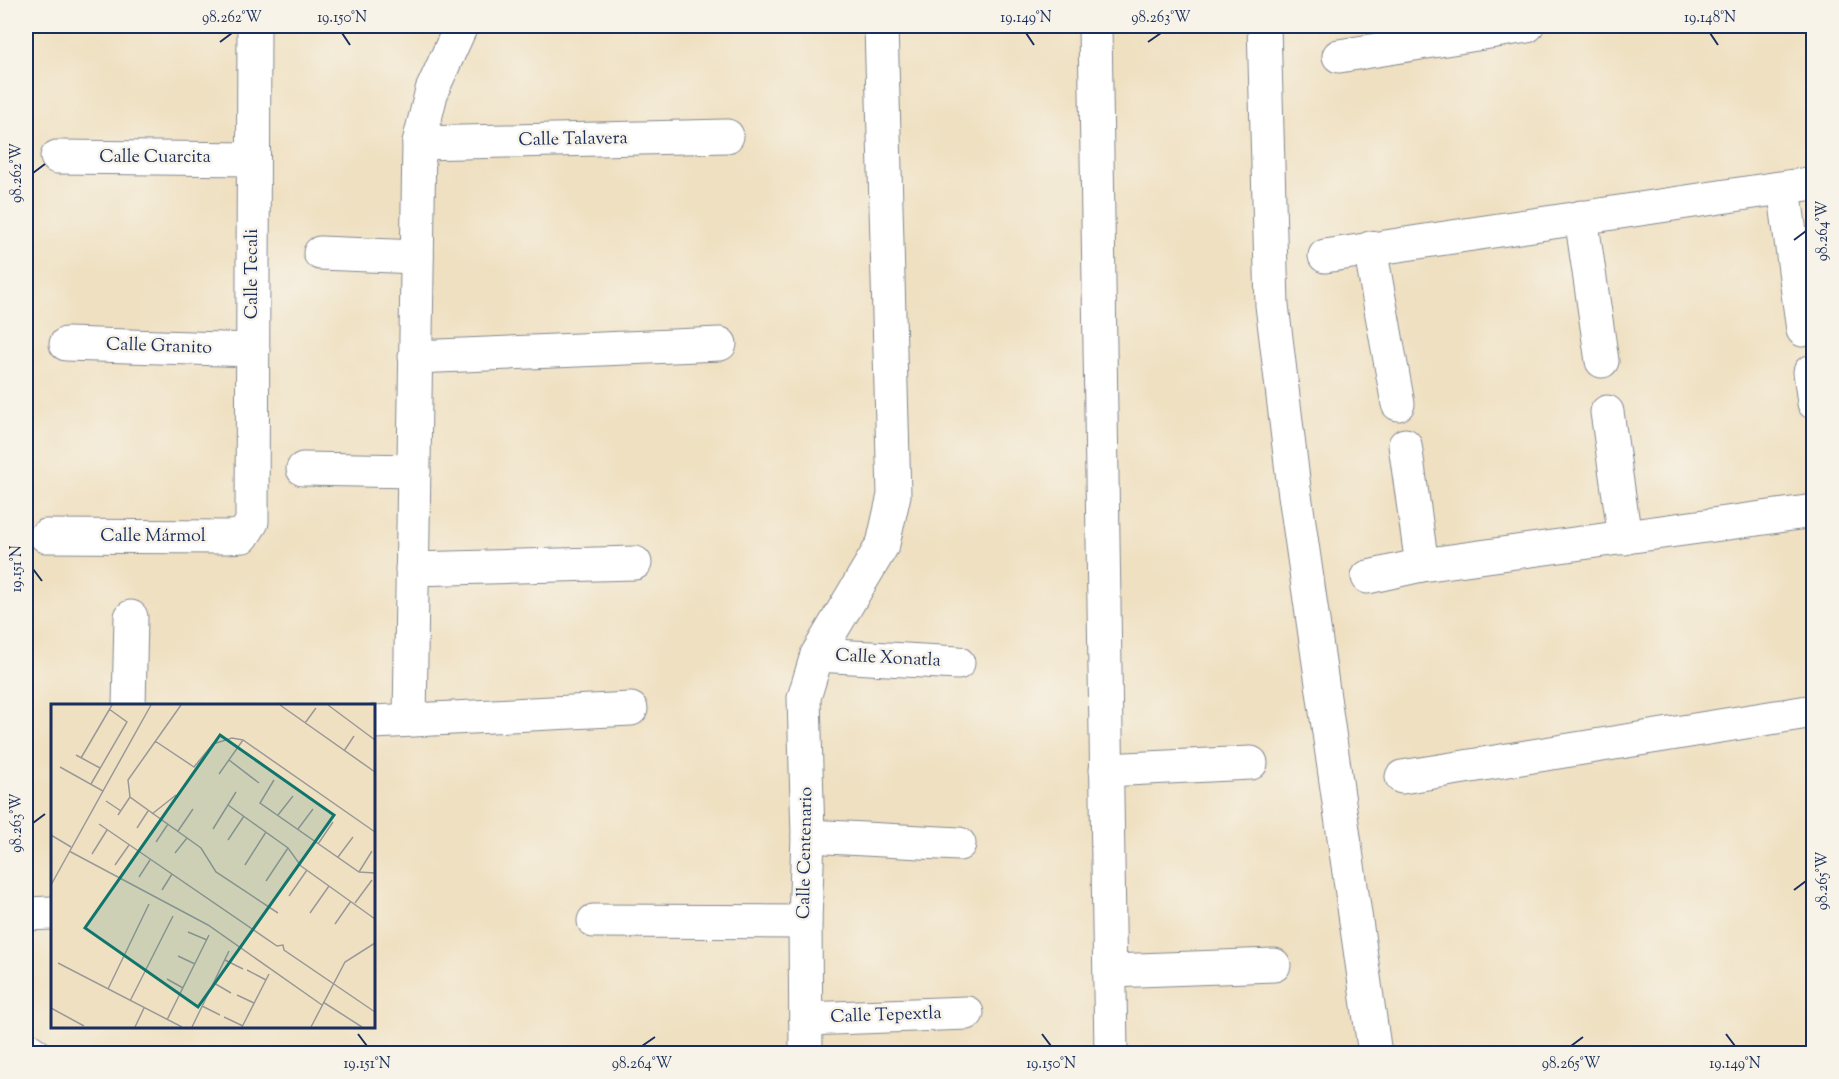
<svg xmlns="http://www.w3.org/2000/svg" width="1839" height="1079" viewBox="0 0 1839 1079" font-family="'Sorts Mill Goudy',serif">
	<rect width="100%" height="100%" fill="#f7f3e8"/>
	<filter id="ink" filterUnits="userSpaceOnUse"><feTurbulence type="fractalNoise" baseFrequency=".0167" numOctaves="2"/><feDisplacementMap in="SourceGraphic" scale="12" xChannelSelector="R" yChannelSelector="G"/><feConvolveMatrix kernelMatrix="1 2 1 2 8 2 1 2 1" color-interpolation-filters="sRGB"/></filter>
	<filter id="wash" filterUnits="userSpaceOnUse"><feTurbulence type="fractalNoise" baseFrequency=".008" numOctaves="4" result="noise"/><feDisplacementMap in="SourceGraphic" scale="24" xChannelSelector="R" yChannelSelector="G"/><feGaussianBlur stdDeviation="1.35" result="paint"/><feColorMatrix in="noise" values="0 0 0 0 0 0 0 0 0 0 0 0 0 0 0 0 0 1.4 0 .05"/><feComposite in="paint" operator="in"/></filter>
	<g filter="url(#wash)">
		<rect width="100%" height="100%" fill="#efe0c1"/>
	</g>
	<g filter="url(#ink)">
		<g fill="none" stroke-linecap="round" stroke-linejoin="round">
			<defs>
				<g id="minor">
					<path d="M 1095,26 L 1111,1054"/>
					<path d="M 1264,26 L 1272,305 L 1294,488 L 1375,1054"/>
					<path d="M 1339,56 L 1527,26"/>
					<path d="M 419,143 L 727,136"/>
					<path d="M 57,157 L 253,159"/>
					<path d="M 1784,188 L 1803,330"/>
					<path d="M 1581,217 L 1602,361"/>
					<path d="M 1370,248 L 1398,404"/>
					<path d="M 320,253 L 417,257"/>
					<path d="M 1325,256 L 1814,183"/>
					<path d="M 66,344 L 253,350"/>
					<path d="M 415,357 L 720,344"/>
					<path d="M 1810,372 L 1814,403"/>
					<path d="M 1607,412 L 1625,538"/>
					<path d="M 1405,445 L 1422,565"/>
					<path d="M 303,469 L 414,471"/>
					<path d="M 46,536 L 226,537 L 243,536 L 252,522 L 254,26"/>
					<path d="M 412,569 L 635,563"/>
					<path d="M 1368,577 L 1422,565 L 1814,511"/>
					<path d="M 817,655 L 958,663"/>
					<path d="M 129,706 L 131,617"/>
					<path d="M 410,720 L 419,143 L 432,90 L 461,26"/>
					<path d="M 374,722 L 631,709"/>
					<path d="M 1106,770 L 1251,763"/>
					<path d="M 1402,777 L 1814,711"/>
					<path d="M 808,836 L 959,844"/>
					<path d="M 26,914 L 52,913"/>
					<path d="M 594,921 L 805,922"/>
					<path d="M 1111,971 L 1274,965"/>
					<path d="M 806,1019 L 967,1013"/>
					<path d="M 26,1048 L 35,1054"/>
					<path d="M 806,1054 L 805,922 L 808,836 L 804,698 L 817,655 L 883,544 L 894,495 L 881,26"/>
				</g>
			</defs>
			<use href="#minor" stroke="#858890" stroke-width="35"/>
			<use href="#minor" stroke="#fff" stroke-width="33"/>
		</g>
	</g>
	<path fill="none" stroke="#1b2f5e" stroke-width="2" d="M 342,33 L 350,45M 1026,33 L 1034,45M 1710,33 L 1718,45M 220,42 L 232,33M 1148,42 L 1161,33M 33,173 L 45,164M 1794,240 L 1806,231M 33,569 L 42,581M 33,823 L 45,814M 1794,890 L 1806,881M 358,1034 L 367,1046M 1042,1034 L 1051,1046M 1726,1034 L 1735,1046M 642,1046 L 655,1037M 1571,1046 L 1583,1037"/>
	<g text-anchor="middle" dominant-baseline="central" stroke-width="5" stroke-linejoin="round" paint-order="stroke">
		<g font-size="18" fill="#1b2f5e" stroke="#f7f3e8">
			<text transform="translate(573 140) rotate(-1)">Calle Talavera</text>
			<text x="155" y="158">Calle Cuarcita</text>
			<text transform="translate(253 274) rotate(-90)">Calle Tecali</text>
			<text transform="translate(159 347) rotate(2)">Calle Granito</text>
			<text x="153" y="537">Calle Mármol</text>
			<text transform="translate(888 659) rotate(3)">Calle Xonatla</text>
			<text transform="translate(806 853) rotate(-89)">Calle Centenario</text>
			<text transform="translate(886 1016) rotate(-2)">Calle Tepextla</text>
		</g>
	</g>
	<g transform="translate(51 704)">
		<rect width="324" height="324" fill="#efe0c1"/>
		<path fill="none" stroke="#9a9999" stroke-width="1.5" d="M 130,1 L 77,76 L 79,93 L 150,144 L 165,168 L 227,209M 229,1 L 324,68M 277,1 L 324,36M 254,19 L 265,4M 104,37 L 143,63 L 162,40 L 181,34 L 192,36 L 324,128M 293,47 L 303,32M 25,51 L 49,64M 30,54 L 61,1M 178,56 L 208,79M 168,70 L 192,36M 223,76 L 209,99 L 308,168 L 324,169M 40,80 L 76,18 L 58,5M 52,87 L 100,1M 55,97 L 70,107M 177,101 L 237,144 L 250,162 L 324,215M 101,110 L 125,91M 67,111 L 79,93M 227,111 L 242,92M 48,120 L 226,242 L 232,241 L 233,246 L 324,308M 86,124 L 97,107M 162,125 L 185,88M 247,125 L 262,105M 127,127 L 142,105M 0,131 L 20,143M 177,136 L 193,112M 105,138 L 117,120M 267,140 L 282,118M 18,147 L 157,221 L 271,301M 124,149 L 136,134M 41,150 L 56,126M 287,153 L 302,133M 64,161 L 78,141M 194,161 L 215,128M 308,168 L 321,147M 88,173 L 99,156M 215,177 L 237,144M 0,181 L 52,87 L 9,63M 111,186 L 121,170M 238,192 L 256,166M 304,199 L 321,176M 259,209 L 278,182M 284,220 L 300,197M 137,228 L 156,236M 127,252 L 144,260M 174,256 L 192,265M 7,259 L 131,323M 196,266 L 215,276M 116,275 L 132,284M 163,279 L 180,289M 57,285 L 98,200M 186,291 L 203,299M 79,297 L 122,212M 272,298 L 311,323M 151,302 L 169,311M 0,304 L 33,322M 173,313 L 192,322M 116,316 L 158,231M 84,323 L 93,304M 141,323 L 178,247M 191,323 L 218,270M 260,323 L 294,258 L 324,239"/>
		<path fill="#0f766e" fill-opacity="0.15" stroke="#0f766e" stroke-width="3" d="M 169,31 L 283,111 L 147,303 L 34,224 Z"/>
		<rect width="324" height="324" fill="none" stroke="#1b2f5e" stroke-width="3"/>
	</g>
	<rect width="1839" height="1079" fill="none" stroke="#f7f3e8" stroke-width="66"/>
	<rect x="33" y="33" width="1773" height="1013" fill="none" stroke="#1b2f5e" stroke-width="2"/>
	<g font-size="15" text-anchor="middle" fill="#1b2f5e">
		<text x="232" y="22">98.262°W</text>
		<text x="342" y="22">19.150°N</text>
		<text x="1026" y="22">19.149°N</text>
		<text x="1161" y="22">98.263°W</text>
		<text x="1710" y="22">19.148°N</text>
		<text transform="translate(16 173) rotate(-90)" y="5">98.262°W</text>
		<text transform="translate(1822 231) rotate(-90)" y="5">98.264°W</text>
		<text transform="translate(16 569) rotate(-90)" y="5">19.151°N</text>
		<text transform="translate(16 823) rotate(-90)" y="5">98.263°W</text>
		<text transform="translate(1822 881) rotate(-90)" y="5">98.265°W</text>
		<text x="367" y="1068">19.151°N</text>
		<text x="642" y="1068">98.264°W</text>
		<text x="1051" y="1068">19.150°N</text>
		<text x="1571" y="1068">98.265°W</text>
		<text x="1735" y="1068">19.149°N</text>
	</g>
</svg>
